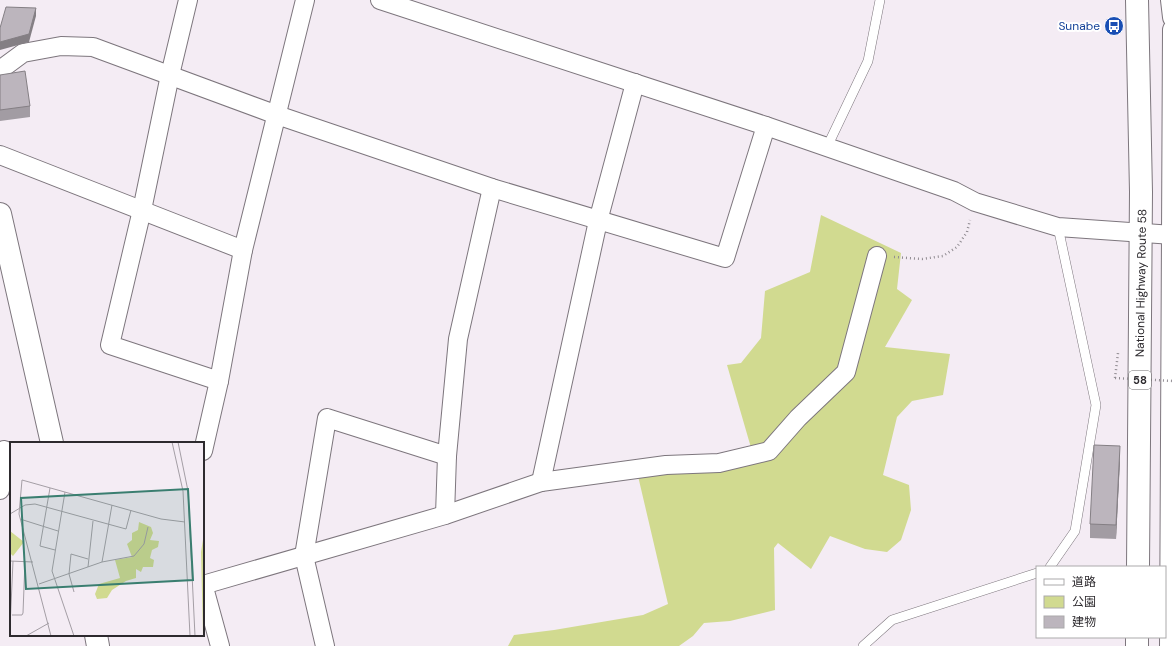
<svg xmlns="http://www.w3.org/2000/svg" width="1174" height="646" viewBox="0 0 1174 646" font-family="'DM Sans','Noto Sans JP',sans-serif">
	<rect width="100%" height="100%" fill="#f4ecf4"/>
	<path fill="#d1da90" d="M 821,215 L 901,253 L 897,289 L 912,300 L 885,347 L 950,354 L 943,395 L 912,401 L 897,417 L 883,475 L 909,485 L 911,510 L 901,540 L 887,552 L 865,549 L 830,536 L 811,569 L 778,543 L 774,548 L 775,610 L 730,621 L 704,623 L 693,636 L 679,646 L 508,646 L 514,635 L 554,630 L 643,615 L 668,604 L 638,476 L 754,458 L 727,365 L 741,363 L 761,338 L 765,291 L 810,272 Z"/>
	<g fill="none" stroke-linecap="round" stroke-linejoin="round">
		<defs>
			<g id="service">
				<path d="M 827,147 L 868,61 L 880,0"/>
				<path d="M 1050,567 L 1075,531 L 1096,405 L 1058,227"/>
				<path d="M 863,646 L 892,620 L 1037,573"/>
			</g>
			<g id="minor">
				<path d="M 188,0 L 170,75 L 142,210 L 110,345 L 219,381"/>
				<path d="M 380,0 L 766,126 L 954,191 L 975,202 L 1058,227 L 1173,235"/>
				<path d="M 0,70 L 23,53 L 61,46 L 93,47 L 277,115 L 492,188 L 725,258 L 766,126"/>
				<path d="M 0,155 L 243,250"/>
				<path d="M 203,451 L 219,381 L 243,250 L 305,0"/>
				<path d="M 541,482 L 598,221 L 635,83"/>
				<path d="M 0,490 L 4,450"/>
				<path d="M 445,515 L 447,456 L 458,339 L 492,188"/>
				<path d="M 203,584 L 220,646"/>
				<path d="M 203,585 L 445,515 L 541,482 L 666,465 L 719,463 L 769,451 L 798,418 L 846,372 L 877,256"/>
				<path d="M 325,646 L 304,556 L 327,418 L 447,456"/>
			</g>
			<g id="tertiary">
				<path d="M 0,214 L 52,443"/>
				<path d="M 96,635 L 98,646"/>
			</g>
			<g id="trunk">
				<path d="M 1137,0 L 1141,192 L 1138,567"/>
				<path d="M 1172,0 L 1174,17"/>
				<path d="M 1137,646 L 1137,637"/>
				<path d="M 1171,646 L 1174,30"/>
			</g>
		</defs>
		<use href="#service" stroke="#7d767d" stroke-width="10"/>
		<use href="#minor" stroke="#7d767d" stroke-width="20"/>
		<use href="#tertiary" stroke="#7d767d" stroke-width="24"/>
		<use href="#trunk" stroke="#7d767d" stroke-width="24"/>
		<g stroke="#918c92" stroke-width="2.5" stroke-dasharray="1 3" stroke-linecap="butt">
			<path d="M 894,257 L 922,259 L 943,256 L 957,247 L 967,232 L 970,220"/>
			<path d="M 1115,378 L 1118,353"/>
		</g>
		<use href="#service" stroke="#fff" stroke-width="9"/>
		<use href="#minor" stroke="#fff" stroke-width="18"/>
		<use href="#tertiary" stroke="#fff" stroke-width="22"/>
		<use href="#trunk" stroke="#fff" stroke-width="22"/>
		<path stroke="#918c92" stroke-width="2.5" stroke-dasharray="1 3" stroke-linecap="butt" d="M 1115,378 L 1174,381"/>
	</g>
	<g fill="#a29ca3">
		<path d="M 0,75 L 30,106 L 30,117 L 0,121 Z"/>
		<path d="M 1120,460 L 1116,539 L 1090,538 L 1090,524 Z"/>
	</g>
	<g fill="#847f84">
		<path d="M 36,8 L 36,16 L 29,42 L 0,50 L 0,42 Z"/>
		<path d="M 1120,446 L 1120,460 L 1116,539 L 1116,525 Z"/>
	</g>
	<g fill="#bcb5bd" stroke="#847f84">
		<path d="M 6,7 L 36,8 L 29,34 L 0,42 L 0,28 Z"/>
		<path d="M 25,71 L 30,106 L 0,110 L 0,75 Z"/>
		<path d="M 1094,445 L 1120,446 L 1116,525 L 1090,524 Z"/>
	</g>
	<defs>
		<symbol id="bus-disc" viewBox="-11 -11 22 22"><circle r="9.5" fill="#1a4fb4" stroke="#fff"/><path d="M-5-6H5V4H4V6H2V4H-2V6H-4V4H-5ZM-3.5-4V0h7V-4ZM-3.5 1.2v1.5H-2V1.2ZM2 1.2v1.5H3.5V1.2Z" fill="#fff"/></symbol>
	</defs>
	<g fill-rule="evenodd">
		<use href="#bus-disc" x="1103" y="15" width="22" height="22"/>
	</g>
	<g text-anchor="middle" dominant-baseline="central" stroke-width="4" stroke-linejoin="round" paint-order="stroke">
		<rect fill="#fff" stroke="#6c6a6d" stroke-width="1" x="1129" y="371" width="22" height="18" rx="3"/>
		<g font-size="11" font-weight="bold" fill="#2d2a2e">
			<text x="1140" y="380">58</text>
		</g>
		<g font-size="12" fill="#164399" stroke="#fff" text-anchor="end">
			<text x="1100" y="26">Sunabe</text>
		</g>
		<g font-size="12" fill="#2d2a2e" stroke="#fff">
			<text transform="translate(1141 283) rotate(-89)">National Highway Route 58</text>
		</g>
	</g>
	<g transform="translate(10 442)">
		<rect width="194" height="194" fill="#f4ecf4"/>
		<path d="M 129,80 L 141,85 L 143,91 L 140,98 L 149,99 L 148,105 L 142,108 L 140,116 L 144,118 L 143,125 L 133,125 L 131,130 L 126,127 L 126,136 L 116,139 L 102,148 L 97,156 L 87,157 L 85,152 L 89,142 L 110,136 L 105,118 L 122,115 L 117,102 L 122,98 L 122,91 L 128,88 ZM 0,89 L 14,100 L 3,114 L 0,111 ZM 194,91 L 194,194 L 193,194 L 191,110 Z" fill="#d1da90"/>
		<path fill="none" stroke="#a49ea5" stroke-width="1" d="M 162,0 L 173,49 L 180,194M 168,0 L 178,49 L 185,194M 40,46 L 30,104 L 45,108M 55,50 L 42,129 L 64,194M 0,72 L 15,63 L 25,62 L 116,87 L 121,68M 10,77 L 48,89M 0,119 L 23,120M 92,120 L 102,63M 78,125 L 83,79M 29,142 L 92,120 L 124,114 L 134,102 L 138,85M 64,150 L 59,132 L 61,112 L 78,117M 2,173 L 12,173 L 13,171 L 15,119M 0,186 L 3,119M 16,194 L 39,181M 41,194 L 9,72 L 12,38 L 151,77 L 175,80"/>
		<path fill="#3a7e70" fill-opacity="0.15" stroke="#3a7e70" stroke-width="2" d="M 178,47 L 183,138 L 16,147 L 11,56 Z"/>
		<rect width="194" height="194" fill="none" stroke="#2d2a2e" stroke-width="2"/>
	</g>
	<rect x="1036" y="566" width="130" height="72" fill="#ffffff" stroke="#abaaab"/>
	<rect x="1044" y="579" width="20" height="6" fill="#ffffff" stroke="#abaaab"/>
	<text x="1072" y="586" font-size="12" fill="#2d2a2e">道路</text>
	<rect x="1044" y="596" width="20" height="12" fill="#d1da90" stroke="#abaaab"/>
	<text x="1072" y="606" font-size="12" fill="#2d2a2e">公園</text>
	<rect x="1044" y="616" width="20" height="12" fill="#bcb5bd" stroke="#abaaab"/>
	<text x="1072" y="626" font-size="12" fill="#2d2a2e">建物</text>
</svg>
